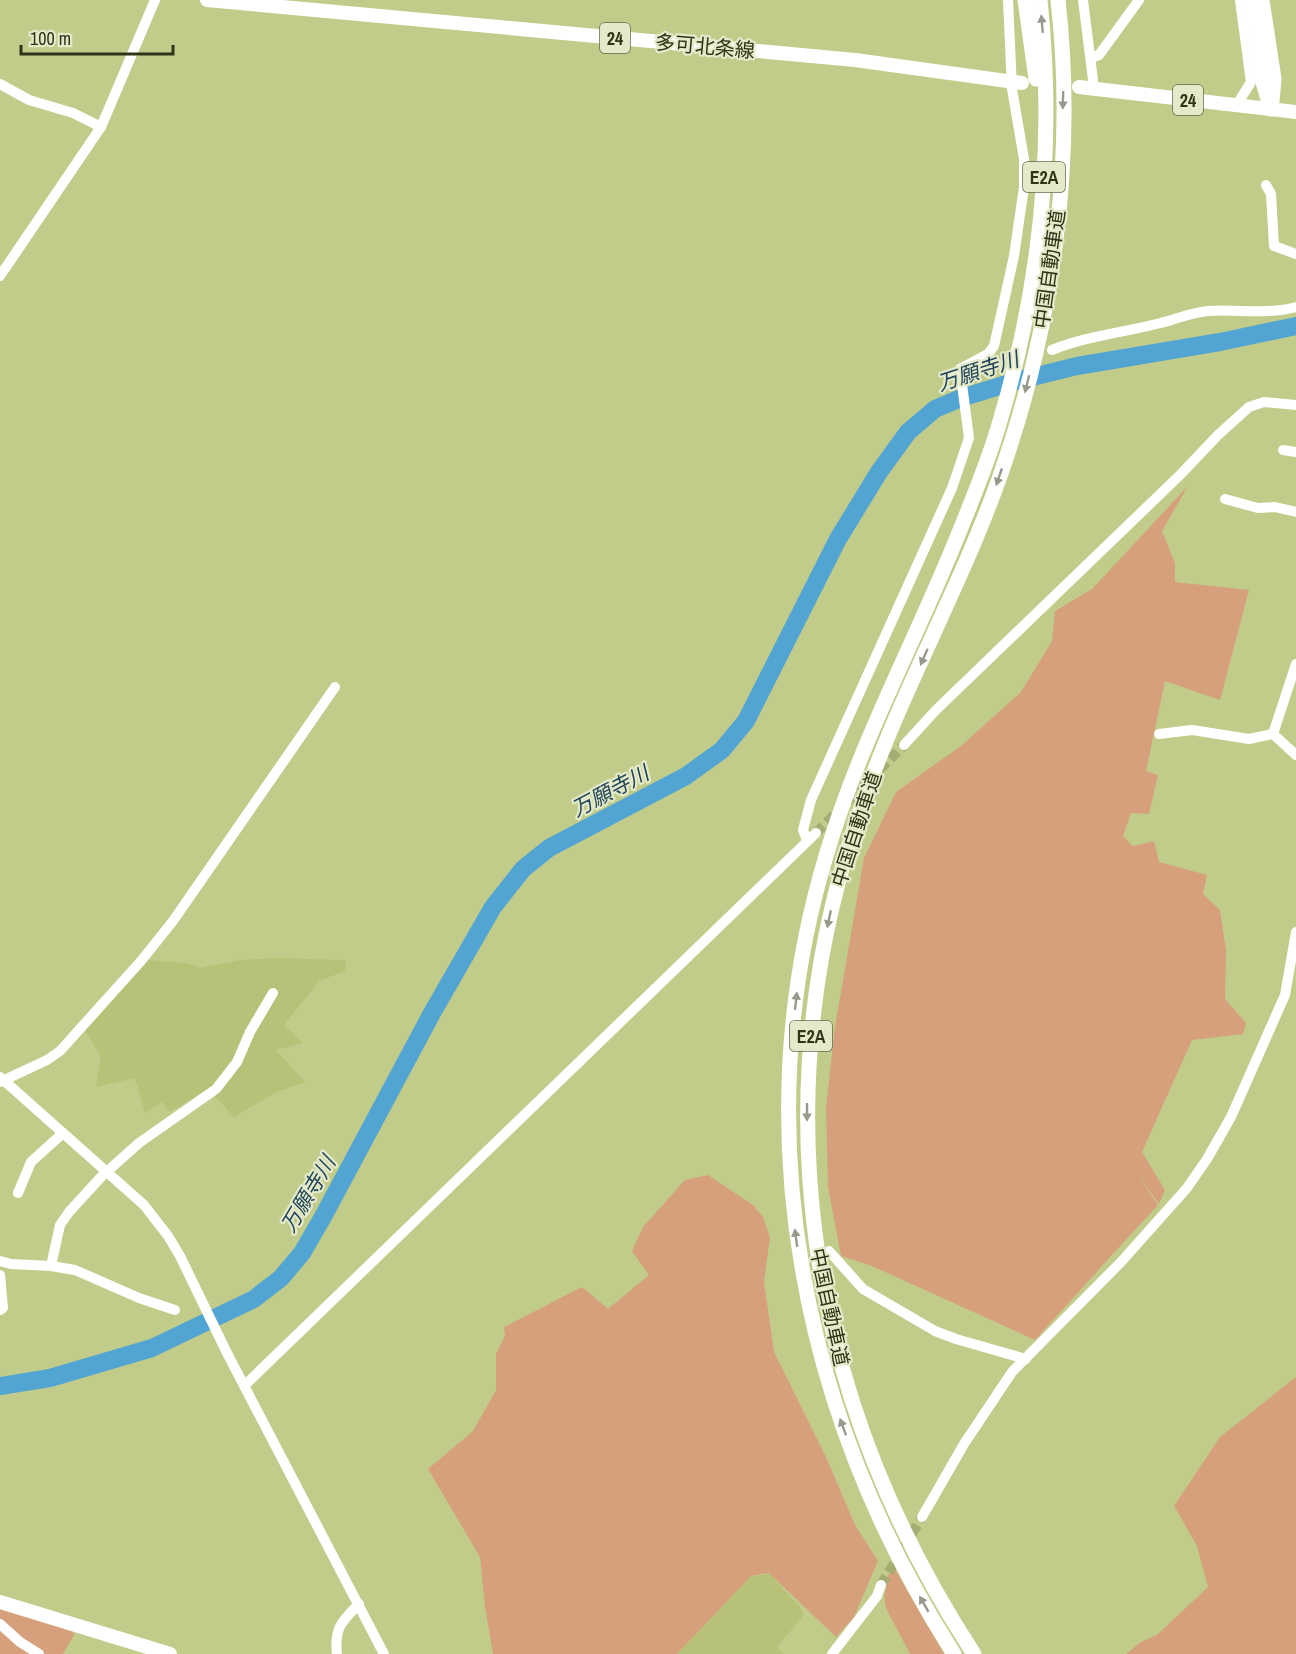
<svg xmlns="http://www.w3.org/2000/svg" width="1296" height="1654" viewBox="0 0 1296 1654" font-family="'Archivo Narrow','Noto Sans JP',sans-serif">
	<rect width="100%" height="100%" fill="#c2cc8a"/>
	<g fill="#b7c278">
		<path d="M 275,958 L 344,960 L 346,962 L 345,971 L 319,981 L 284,1025 L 303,1043 L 276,1050 L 305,1082 L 277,1092 L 234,1117 L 208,1089 L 169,1112 L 162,1102 L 145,1113 L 135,1078 L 96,1087 L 101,1056 L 85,1031 L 147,960 L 187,963 L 200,968 L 239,960 Z"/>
		<path d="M 770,1574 L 799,1606 L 804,1615 L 777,1647 L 784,1654 L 677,1654 L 751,1576 Z"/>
	</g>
	<g fill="#d5a07b">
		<path d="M 1188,486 L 1162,531 L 1175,563 L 1175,582 L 1249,590 L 1220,700 L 1165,681 L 1146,771 L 1158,775 L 1149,814 L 1131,813 L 1123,836 L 1133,846 L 1154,841 L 1159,862 L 1207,875 L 1203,894 L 1220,910 L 1226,950 L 1225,999 L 1246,1023 L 1243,1034 L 1192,1040 L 1142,1152 L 1165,1190 L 1159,1204 L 1136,1172 L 1158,1205 C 1117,1249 1076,1295 1035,1340 L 872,1266 L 841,1256 L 828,1187 L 826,1108 L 835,1027 L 864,858 L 896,792 L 961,746 L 1021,692 L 1052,641 L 1055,611 L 1092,589 Z"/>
		<path d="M 708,1175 L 753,1205 L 763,1217 L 770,1237 L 764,1282 L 774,1352 L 825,1455 L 855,1525 L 878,1561 L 854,1617 L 836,1637 L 769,1573 L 751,1576 L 677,1654 L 493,1654 L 485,1607 L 480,1557 L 428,1469 L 473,1431 L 496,1390 L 496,1354 L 505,1336 L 504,1327 L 582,1287 L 608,1309 L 649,1275 L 632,1251 L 643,1227 L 685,1180 Z"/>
		<path d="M 1296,1377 L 1296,1654 L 1126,1654 L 1141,1642 L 1157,1635 L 1208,1587 L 1197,1546 L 1174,1506 L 1220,1437 Z"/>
		<path d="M 893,1566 L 944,1654 L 910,1654 L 886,1608 L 884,1594 L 889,1580 L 888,1576 Z"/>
		<path d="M 0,1606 L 72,1629 L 74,1635 L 63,1654 L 0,1654 Z"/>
	</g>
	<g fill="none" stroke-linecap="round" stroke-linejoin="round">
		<path stroke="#52a4d2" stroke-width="18" d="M 0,1386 L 50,1378 L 152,1348 L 254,1299 L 281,1278 L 302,1253 L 324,1215 L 432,1013 L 493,907 L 523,869 L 549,848 L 686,776 L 722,750 L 746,721 L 838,539 L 879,472 L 908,432 L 935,409 L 961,398 L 1016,381 L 1077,366 L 1220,342 L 1296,326"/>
		<g stroke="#a5ad73" stroke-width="10" stroke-dasharray="10 5" stroke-linecap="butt">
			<path d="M 816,833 L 904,745"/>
			<path d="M 881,1585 L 922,1517"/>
		</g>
		<g stroke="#fff" stroke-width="10">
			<path d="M 1083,0 L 1093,80 L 1092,89"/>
			<path d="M 1091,58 L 1099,55 L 1139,0"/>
			<path d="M 0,84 L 29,100 L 73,113 L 101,127"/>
			<path d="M 1236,106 L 1251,82 L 1240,0"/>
			<path d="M 1266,185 L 1271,194 L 1274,246 L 1296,254"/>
			<path d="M 0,276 L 101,127 L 155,0"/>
			<path d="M 1052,350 C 1089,335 1130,332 1168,321 C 1182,317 1194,312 1208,311 C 1238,309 1267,315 1296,307"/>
			<path d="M 1283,450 L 1296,452"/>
			<path d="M 1225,499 L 1258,508 L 1275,507 L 1296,512"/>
			<path d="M 1159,734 L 1192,730 L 1249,739 L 1273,734 L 1296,755"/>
			<path d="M 1273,734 L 1296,664"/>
			<path d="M 904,745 L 936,710 L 1180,475 L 1218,435 L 1249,407 L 1264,402 L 1296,405"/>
			<path d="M 807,840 L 803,830 L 811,800 L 952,488 L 969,438 L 960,369 L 988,354 L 994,346 L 1014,256 L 1024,187 L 1024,159 L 1012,89 L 1008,0"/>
			<path d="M 0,1077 L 144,1205 L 168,1236 L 180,1256 L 227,1353 L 384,1654"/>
			<path d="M 0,1082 L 47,1060 L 60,1051 L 141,961 L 173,921 L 335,687"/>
			<path d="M 18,1193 L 31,1162 L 63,1133"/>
			<path d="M 829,1251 L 863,1289 L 935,1331 L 956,1339 L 1026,1359"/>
			<path d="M 0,1261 L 11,1264 L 51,1266 L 75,1270 L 139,1298 L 175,1310"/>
			<path d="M 51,1266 L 60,1225 L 69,1212 L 102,1176 L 139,1143 L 216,1089 L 237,1062 L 250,1032 L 273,993"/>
			<path d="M 0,1275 L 3,1308 L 0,1310"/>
			<path d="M 245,1385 L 816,833"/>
			<path d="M 922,1517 L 964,1444 L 1012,1372 L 1121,1262 L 1187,1188 L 1207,1159 L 1231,1117 L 1285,995 L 1296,932"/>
			<path d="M 0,1624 L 20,1642 L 39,1654"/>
			<path d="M 337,1654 C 334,1628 342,1621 359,1604"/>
			<path d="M 832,1654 L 877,1596 L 881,1585"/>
		</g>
		<g stroke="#fff" stroke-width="14">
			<path d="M 207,0 L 855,60 L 1022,83"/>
			<path d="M 1079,87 L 1296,112"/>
			<path d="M 0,1602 L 170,1654"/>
		</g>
		<g stroke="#fff" stroke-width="15">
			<path d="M 1025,0 L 1036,79"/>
			<path d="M 1252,0 L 1263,82 L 1271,109"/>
			<path d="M 1262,0 L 1274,79 L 1272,101"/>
			<path d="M 954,1654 C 802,1416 744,1130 826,856 C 859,744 915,642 958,535 C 973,498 989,460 1000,421 C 1041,284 1055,142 1040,0"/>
			<path d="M 974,1654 C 804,1394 759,1093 864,799 C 902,690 960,588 999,479 C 1053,327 1076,161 1058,0"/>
		</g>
	</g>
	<defs><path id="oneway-solid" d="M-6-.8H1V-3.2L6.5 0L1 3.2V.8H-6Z" transform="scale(1.5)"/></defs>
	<g fill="#97998c">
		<use href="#oneway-solid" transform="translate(1042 24) rotate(-95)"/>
		<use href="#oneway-solid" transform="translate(1063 100) rotate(91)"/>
		<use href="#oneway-solid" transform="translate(1027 384) rotate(104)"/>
		<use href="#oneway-solid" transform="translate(999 477) rotate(109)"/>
		<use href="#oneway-solid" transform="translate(924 657) rotate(114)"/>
		<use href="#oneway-solid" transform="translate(829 919) rotate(102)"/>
		<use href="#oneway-solid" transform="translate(796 1001) rotate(-84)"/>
		<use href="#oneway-solid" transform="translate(807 1112) rotate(90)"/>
		<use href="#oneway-solid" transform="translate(796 1238) rotate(-98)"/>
		<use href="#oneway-solid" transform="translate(843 1427) rotate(-110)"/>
		<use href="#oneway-solid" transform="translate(924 1604) rotate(-120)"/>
	</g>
	<g text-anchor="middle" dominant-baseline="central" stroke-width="4.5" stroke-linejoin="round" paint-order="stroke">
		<g fill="#e4e9c9" stroke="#656a4d" stroke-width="1.5">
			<rect x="600" y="23" width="30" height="30" rx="4.5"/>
			<rect x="1173" y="85" width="30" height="30" rx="4.5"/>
			<rect x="1023" y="162" width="42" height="30" rx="4.5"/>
			<rect x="790" y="1021" width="42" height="30" rx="4.5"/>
		</g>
		<g font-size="18" font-weight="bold" fill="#2f3318">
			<text x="615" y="38">24</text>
			<text x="1188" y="100">24</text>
			<text x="1044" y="177">E2A</text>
			<text x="811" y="1036">E2A</text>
		</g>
		<g font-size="20" fill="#2f3318" stroke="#e4e9c9">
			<text transform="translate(705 46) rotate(5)">多可北条線</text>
			<text transform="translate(1049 269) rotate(-82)">中国自動車道</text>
			<text transform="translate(856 829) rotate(-72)">中国自動車道</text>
			<text transform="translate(830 1307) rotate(78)">中国自動車道</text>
		</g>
		<g font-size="21" font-style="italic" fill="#204458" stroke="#e4e9c9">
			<text transform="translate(978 371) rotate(-18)">万願寺川</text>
			<text transform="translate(610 791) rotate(-28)">万願寺川</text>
			<text transform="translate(308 1194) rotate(-59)">万願寺川</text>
		</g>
	</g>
	<path d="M21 45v9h152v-9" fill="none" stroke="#2f3318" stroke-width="3"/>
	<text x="30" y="45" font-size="18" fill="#2f3318" stroke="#e4e9c9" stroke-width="4.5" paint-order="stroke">100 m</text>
</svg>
